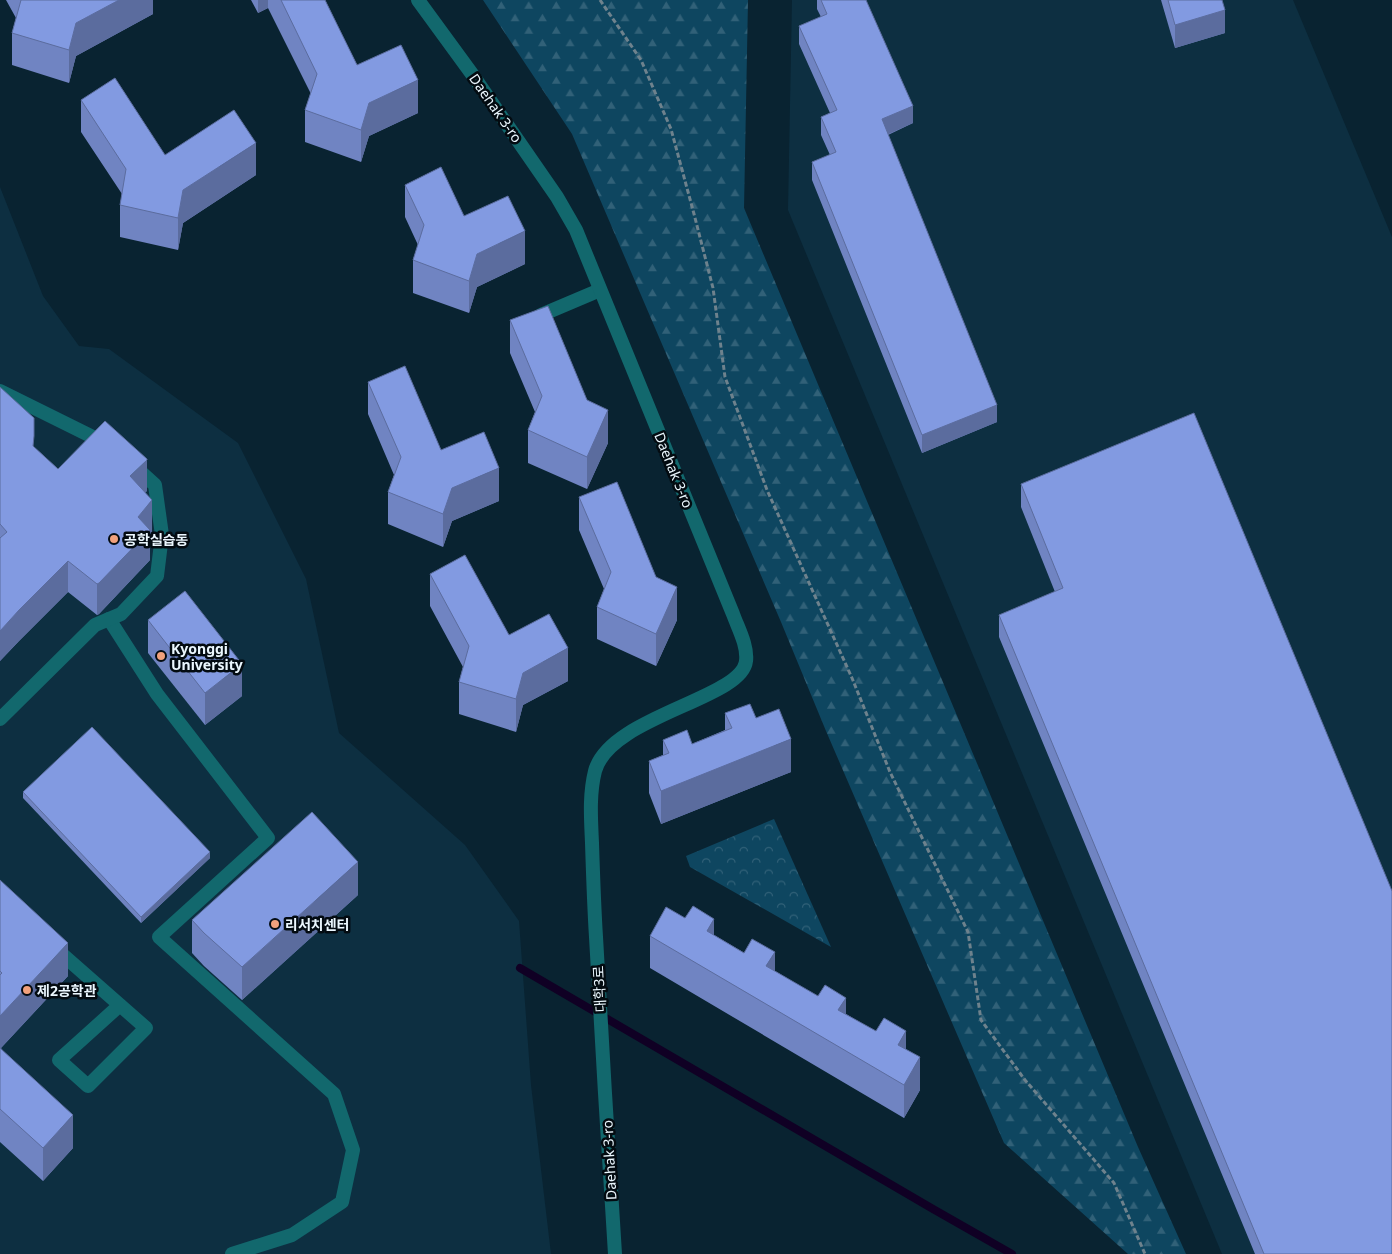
<svg xmlns="http://www.w3.org/2000/svg" width="1392" height="1254" viewBox="0 0 1392 1254" font-family="'Noto Sans','Noto Sans KR',sans-serif">
	<defs>
		<pattern id="forest-firs" width="22" height="20" patternUnits="userSpaceOnUse" patternTransform="scale(1.25)"><rect width="22" height="20" fill="#0e4660"/><path d="M5 1l3.5 6h-7zM16 11l3.5 6h-7z" fill="#316178"/></pattern>
		<pattern id="park-crowns" width="20" height="18" patternUnits="userSpaceOnUse" patternTransform="scale(1.25)"><rect width="20" height="18" fill="#0e4660"/><path d="M2 6a3 3 0 1 1 6 0M12 15a3 3 0 1 1 6 0" fill="none" stroke="#316178"/></pattern>
	</defs>
	<rect width="100%" height="100%" fill="#092331"/>
	<g fill="#0d2f41">
		<path d="M 792,0 L 1293,0 L 1392,237 L 1392,1254 L 1222,1254 L 788,210 Z"/>
		<path d="M 0,187 L 43,296 L 79,346 L 109,349 L 238,443 L 306,579 L 339,733 L 465,845 L 519,921 L 531,1085 L 551,1254 L 0,1254 Z"/>
	</g>
	<path fill="url(#forest-firs)" d="M 483,0 L 748,0 L 744,208 L 1138,1147 L 1186,1254 L 1128,1254 L 1004,1143 L 826,731 L 781,622 L 572,134 Z"/>
	<path fill="url(#park-crowns)" d="M 774,819 L 831,947 L 690,867 L 686,856 Z"/>
	<g fill="none" stroke-linecap="round" stroke-linejoin="round">
		<path stroke="#100024" stroke-width="8" d="M 520,968 L 933,1209 L 1012,1254"/>
		<path stroke="#6e828d" stroke-width="3" stroke-dasharray="5 2.5" stroke-linecap="butt" d="M 600,0 L 641,60 L 671,129 L 694,214 L 713,288 L 725,377 L 767,490 L 852,678 L 890,772 L 968,932 L 981,1020 L 1025,1080 L 1114,1183 L 1145,1254"/>
		<g stroke="#12686d" stroke-width="14">
			<path d="M 541,315 L 600,290"/>
			<path d="M 0,391 L 107,444"/>
			<path d="M 109,619 L 157,694 L 268,838 L 159,937 L 334,1094 L 353,1150 L 342,1202 L 292,1235 L 232,1254"/>
			<path d="M 0,719 L 95,625 L 121,614 L 157,576 L 162,535 L 155,485 L 133,465"/>
			<path d="M 55,948 L 146,1028 L 88,1086 L 59,1060 L 120,1005"/>
		</g>
		<path stroke="#12686d" stroke-width="14" d="M 418,0 L 472,74 L 557,197 L 576,230 L 733,614 C 738,628 748,646 746,661 C 742,699 610,716 595,771 C 589,795 591,819 592,843 C 593,874 594,906 596,937 C 602,1043 608,1148 615,1254"/>
	</g>
	<g fill="#7084c2">
		<path d="M 6,0 L 153,0 L 153,14 L 76,56 L 69,83 L 12,65 L 12,33 L 16,18 Z"/>
		<path d="M 251,0 L 325,0 L 357,65 L 418,113 L 369,136 L 361,162 L 305,142 L 305,110 L 311,94 L 268,8 L 258,13 Z"/>
		<path d="M 817,0 L 866,0 L 913,123 L 888,135 L 997,422 L 922,453 L 812,180 L 812,162 L 830,155 L 821,135 L 821,117 L 830,113 L 799,44 L 799,26 L 821,17 L 817,9 Z"/>
		<path d="M 1161,0 L 1222,0 L 1225,33 L 1175,48 Z"/>
		<path d="M 81,100 L 165,155 L 256,175 L 183,223 L 178,250 L 120,237 L 120,205 L 122,194 L 81,132 Z"/>
		<path d="M 405,185 L 464,216 L 525,264 L 477,287 L 469,313 L 413,293 L 413,260 L 418,245 L 405,217 Z"/>
		<path d="M 510,320 L 587,400 L 608,443 L 587,489 L 528,463 L 528,430 L 535,412 L 510,353 Z"/>
		<path d="M 368,382 L 441,450 L 499,501 L 452,521 L 443,547 L 388,524 L 388,492 L 394,475 L 368,414 Z"/>
		<path d="M 0,387 L 34,447 L 58,469 L 147,491 L 145,492 L 152,531 L 150,534 L 150,560 L 99,614 L 97,615 L 68,592 L 19,641 L 0,661 Z"/>
		<path d="M 1021,484 L 1392,1254 L 1255,1254 L 999,637 L 999,615 L 1055,592 L 1021,507 Z"/>
		<path d="M 579,497 L 656,577 L 677,620 L 656,666 L 597,639 L 597,607 L 604,589 L 579,530 Z"/>
		<path d="M 430,574 L 568,681 L 523,705 L 516,732 L 459,714 L 459,682 L 463,667 L 430,606 Z"/>
		<path d="M 148,620 L 242,696 L 205,725 L 148,653 Z"/>
		<path d="M 725,713 L 756,718 L 791,772 L 661,824 L 649,793 L 649,761 L 663,755 L 663,740 L 692,744 L 725,730 Z"/>
		<path d="M 23,792 L 210,858 L 141,923 L 23,798 Z"/>
		<path d="M 0,880 L 68,976 L 1,1048 L 73,1148 L 43,1181 L 0,1142 Z"/>
		<path d="M 358,895 L 242,1000 L 204,966 L 192,953 L 192,920 Z"/>
		<path d="M 714,935 L 775,971 L 846,1014 L 906,1050 L 920,1090 L 904,1118 L 650,968 L 650,936 Z"/>
	</g>
	<g fill="#5b6c9e">
		<path d="M 119,0 L 153,0 L 153,14 L 76,56 L 69,83 L 69,50 L 76,23 Z"/>
		<path d="M 258,0 L 268,0 L 268,8 L 258,13 Z"/>
		<path d="M 1225,10 L 1225,33 L 1175,48 L 1175,25 Z"/>
		<path d="M 418,80 L 418,113 L 369,136 L 361,162 L 361,130 L 369,103 Z"/>
		<path d="M 913,106 L 913,123 L 882,137 L 882,119 Z"/>
		<path d="M 256,143 L 256,175 L 183,223 L 178,250 L 178,218 L 183,190 Z"/>
		<path d="M 525,231 L 525,264 L 477,287 L 469,313 L 469,281 L 477,254 Z"/>
		<path d="M 997,405 L 997,422 L 922,453 L 922,435 Z"/>
		<path d="M 608,410 L 608,443 L 587,489 L 587,457 Z"/>
		<path d="M 147,460 L 147,491 L 130,507 L 130,476 Z"/>
		<path d="M 499,468 L 499,501 L 452,521 L 443,547 L 443,514 L 452,488 Z"/>
		<path d="M 152,500 L 152,531 L 150,534 L 150,560 L 99,614 L 97,615 L 97,584 L 138,517 Z"/>
		<path d="M 68,561 L 68,592 L 19,641 L 0,661 L 0,631 L 19,610 Z"/>
		<path d="M 677,587 L 677,620 L 656,666 L 656,634 Z"/>
		<path d="M 568,648 L 568,681 L 523,705 L 516,732 L 516,699 L 523,673 Z"/>
		<path d="M 242,664 L 242,696 L 205,725 L 205,693 Z"/>
		<path d="M 791,739 L 791,772 L 661,824 L 661,791 Z"/>
		<path d="M 210,852 L 210,858 L 141,923 L 141,917 Z"/>
		<path d="M 358,862 L 358,895 L 242,1000 L 242,967 Z"/>
		<path d="M 714,919 L 714,951 L 707,931 Z"/>
		<path d="M 68,943 L 68,976 L 0,1049 L 0,1016 Z"/>
		<path d="M 775,952 L 775,984 L 766,966 Z"/>
		<path d="M 846,998 L 846,1030 L 838,1010 Z"/>
		<path d="M 906,1031 L 906,1063 L 898,1045 Z"/>
		<path d="M 920,1057 L 920,1090 L 904,1118 L 904,1085 Z"/>
		<path d="M 73,1115 L 73,1148 L 43,1181 L 43,1148 Z"/>
	</g>
	<g fill="#829ae1" stroke="#5b6c9e">
		<path d="M 21,0 L 119,0 L 76,23 L 69,50 L 12,33 Z"/>
		<path d="M 281,0 L 325,0 L 357,65 L 401,45 L 418,80 L 369,103 L 361,130 L 305,110 L 317,74 Z"/>
		<path d="M 821,0 L 866,0 L 913,106 L 882,119 L 997,405 L 922,435 L 812,162 L 836,152 L 821,117 L 837,110 L 799,26 L 827,14 Z"/>
		<path d="M 1168,0 L 1222,0 L 1225,10 L 1175,25 Z"/>
		<path d="M 115,78 L 165,155 L 234,110 L 256,143 L 183,190 L 178,218 L 120,205 L 126,169 L 81,100 Z"/>
		<path d="M 441,167 L 464,216 L 508,196 L 525,231 L 477,254 L 469,281 L 413,260 L 424,225 L 405,185 Z"/>
		<path d="M 548,306 L 587,400 L 608,410 L 587,457 L 528,430 L 542,396 L 510,320 Z"/>
		<path d="M 405,366 L 441,450 L 484,432 L 499,468 L 452,488 L 443,514 L 388,492 L 401,457 L 368,382 Z"/>
		<path d="M 0,387 L 34,418 L 34,436 L 33,446 L 58,469 L 105,421 L 147,459 L 147,460 L 130,476 L 152,500 L 138,517 L 150,530 L 99,583 L 97,584 L 68,561 L 19,610 L 0,631 L 0,538 L 7,532 L 0,524 Z"/>
		<path d="M 1194,413 L 1392,891 L 1392,1254 L 1264,1254 L 999,615 L 1063,588 L 1021,484 Z"/>
		<path d="M 617,482 L 656,577 L 677,587 L 656,634 L 597,607 L 611,572 L 579,497 Z"/>
		<path d="M 465,555 L 509,635 L 549,614 L 568,648 L 523,673 L 516,699 L 459,682 L 469,646 L 430,574 Z"/>
		<path d="M 185,591 L 242,664 L 205,693 L 148,620 Z"/>
		<path d="M 750,704 L 756,718 L 779,709 L 791,739 L 661,791 L 649,761 L 669,753 L 663,740 L 687,730 L 692,744 L 732,728 L 725,713 Z"/>
		<path d="M 92,727 L 210,852 L 141,917 L 23,792 Z"/>
		<path d="M 312,812 L 358,862 L 242,967 L 204,933 L 192,920 Z"/>
		<path d="M 0,880 L 68,943 L 0,1016 L 0,975 L 2,973 L 0,971 Z"/>
		<path d="M 693,906 L 714,919 L 707,931 L 744,953 L 752,939 L 775,952 L 766,966 L 818,996 L 825,985 L 846,998 L 838,1010 L 876,1031 L 884,1018 L 906,1031 L 898,1045 L 920,1057 L 904,1085 L 650,936 L 666,907 L 685,918 Z"/>
		<path d="M 0,1048 L 73,1115 L 43,1148 L 0,1109 Z"/>
	</g>
	<g fill="#f1a17c" stroke="#030b11" stroke-width="2">
		<circle cx="114" cy="539" r="5"/>
		<circle cx="161" cy="656" r="5"/>
		<circle cx="275" cy="924" r="5"/>
		<circle cx="27" cy="990" r="5"/>
	</g>
	<g text-anchor="middle" dominant-baseline="central" stroke-width="5" stroke-linejoin="round" paint-order="stroke">
		<g font-size="14" fill="#ebf7fe" stroke="#030b11">
			<text transform="translate(496 108) rotate(55)">Daehak 3-ro</text>
			<text transform="translate(674 470) rotate(68)">Daehak 3-ro</text>
			<text transform="translate(599 989) rotate(-93)">대학3로</text>
			<text transform="translate(609 1160) rotate(-93)">Daehak 3-ro</text>
		</g>
		<g font-size="14" font-weight="bold" fill="#ebf7fe" stroke="#030b11" text-anchor="start">
			<text x="124" y="539">공학실습동</text>
			<text x="171" y="648">Kyonggi<tspan x="171" dy="16">University</tspan></text>
			<text x="285" y="924">리서치센터</text>
			<text x="37" y="990">제2공학관</text>
		</g>
	</g>
</svg>
